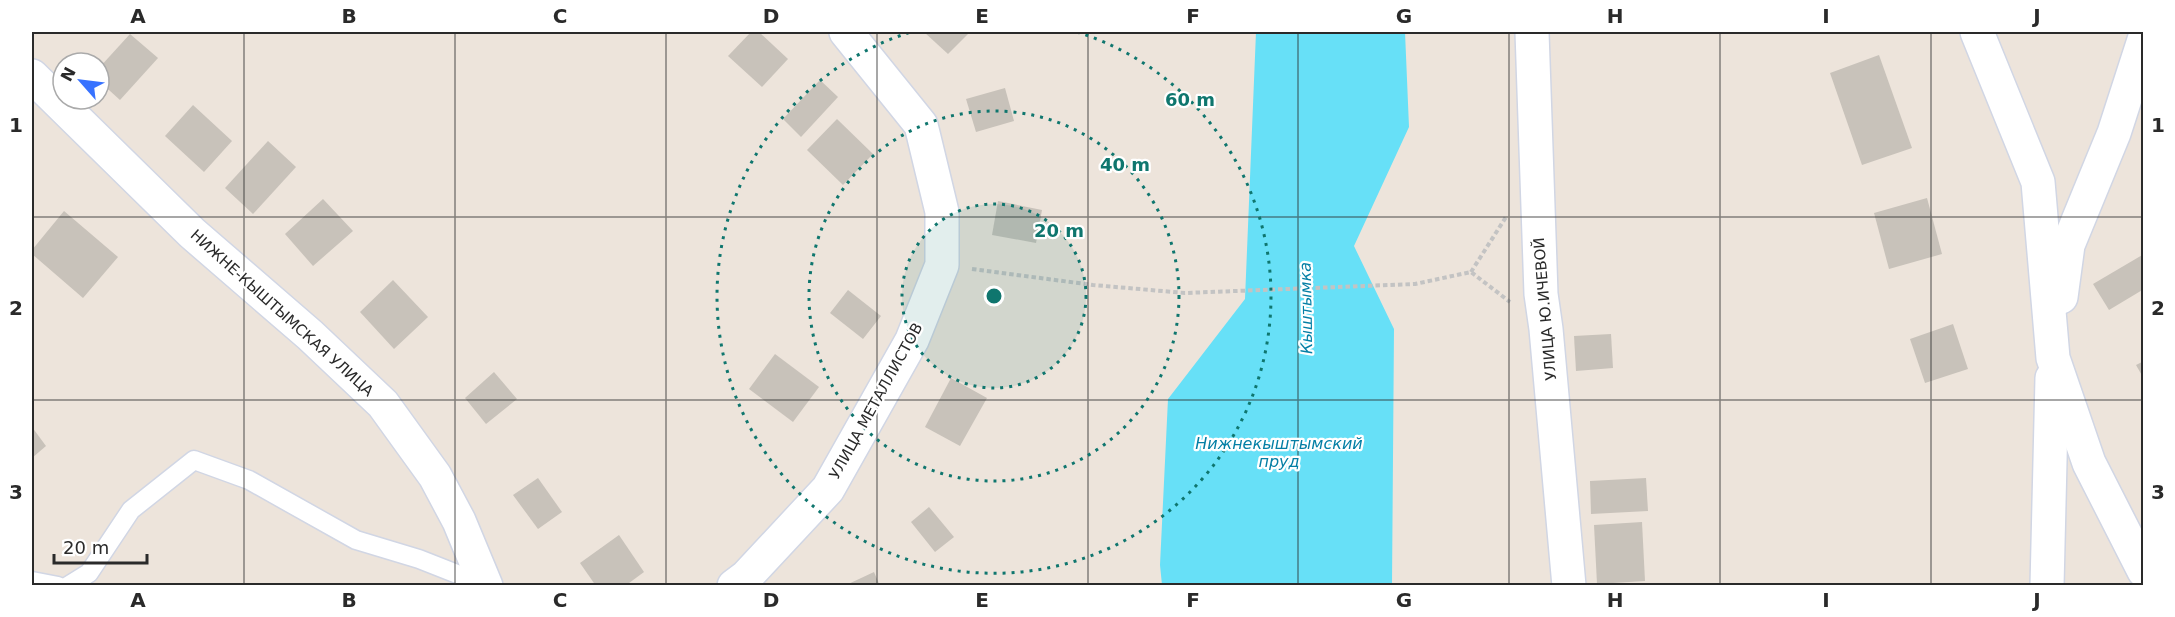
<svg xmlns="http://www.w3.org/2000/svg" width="2175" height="617" viewBox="0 0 2175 617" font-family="'DejaVu Sans',sans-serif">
	<rect width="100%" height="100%" fill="#ede4db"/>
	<path fill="#67e0f7" d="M 1256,32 L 1405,32 L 1409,127 L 1354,246 L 1394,329 L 1392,585 L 1162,585 L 1160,565 L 1168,399 L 1245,299 Z"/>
	<g fill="#c8c2ba">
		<path d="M 751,32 L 759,32 L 788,59 L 762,87 L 728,56 Z"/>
		<path d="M 924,32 L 970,32 L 948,54 Z"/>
		<path d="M 130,34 L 158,58 L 120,100 L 99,81 L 99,68 Z"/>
		<path d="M 1879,55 L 1912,148 L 1862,165 L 1830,73 Z"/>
		<path d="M 820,80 L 838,97 L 801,137 L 783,119 Z"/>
		<path d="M 1005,88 L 1014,121 L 976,132 L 966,99 Z"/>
		<path d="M 193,105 L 232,141 L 204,172 L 165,136 Z"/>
		<path d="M 837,119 L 873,154 L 843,185 L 807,150 Z"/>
		<path d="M 268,141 L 296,167 L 253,214 L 225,188 Z"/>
		<path d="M 1927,198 L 1942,254 L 1889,269 L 1874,213 Z"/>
		<path d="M 323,199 L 353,231 L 313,266 L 285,234 Z"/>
		<path d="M 998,201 L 1042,210 L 1036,243 L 992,235 Z"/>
		<path d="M 64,211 L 118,257 L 83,298 L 32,254 L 32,250 Z"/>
		<path d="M 2144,254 L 2144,289 L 2109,310 L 2093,284 Z"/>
		<path d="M 393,280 L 428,317 L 394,349 L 360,312 Z"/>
		<path d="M 848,290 L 881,316 L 863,339 L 830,313 Z"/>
		<path d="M 1953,324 L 1968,369 L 1925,383 L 1910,339 Z"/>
		<path d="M 1611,334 L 1613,368 L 1576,371 L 1574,336 Z"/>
		<path d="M 775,354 L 819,387 L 793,422 L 749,389 Z"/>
		<path d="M 2144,361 L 2144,379 L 2136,365 Z"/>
		<path d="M 494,372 L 517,399 L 486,424 L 465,398 Z"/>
		<path d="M 951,378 L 987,398 L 960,446 L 925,427 Z"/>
		<path d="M 32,427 L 46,446 L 32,458 Z"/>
		<path d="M 538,478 L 562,512 L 538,529 L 513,495 Z"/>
		<path d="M 1646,478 L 1648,511 L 1591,514 L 1590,481 Z"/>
		<path d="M 929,507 L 954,537 L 935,552 L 911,522 Z"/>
		<path d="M 1642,522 L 1645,581 L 1597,584 L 1594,525 Z"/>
		<path d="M 619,535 L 644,572 L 625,586 L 596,586 L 580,563 Z"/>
		<path d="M 874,572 L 880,586 L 844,586 Z"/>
	</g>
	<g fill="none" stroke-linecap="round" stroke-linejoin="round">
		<defs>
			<g id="lane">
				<path d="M 32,581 L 58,586"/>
				<path d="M 68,586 L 89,573 L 131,510 L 194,460 L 249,480 L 356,540 L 419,559 L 485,585"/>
			</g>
			<g id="street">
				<path d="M 1532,32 L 1541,294 L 1546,329 L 1569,586"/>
				<path d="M 1977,32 L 2038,182 L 2053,358 L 2089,463 L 2144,571"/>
				<path d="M 2061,297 L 2068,245 L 2114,133 L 2144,40"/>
				<path d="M 734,586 L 746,577 L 828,489 L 912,340 L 942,265 L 942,212 L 921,125 L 846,32"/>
				<path d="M 2047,586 L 2052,378"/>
			</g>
			<path id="secondary" d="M 32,76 L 192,233 L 310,335 L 383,404 L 435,476 L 459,521 L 486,586"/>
		</defs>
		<use href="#lane" stroke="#d1d6e4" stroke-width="21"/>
		<use href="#street" stroke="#d1d6e4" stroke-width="36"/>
		<use href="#secondary" stroke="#d1d6e4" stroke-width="36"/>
		<g stroke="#c3c3c3" stroke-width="4" stroke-dasharray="4.5 3" stroke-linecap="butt">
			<path d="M 972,269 L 1093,285 L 1185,293 L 1415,284 L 1471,272 L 1510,302"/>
			<path d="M 1471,272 L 1506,217"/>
		</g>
		<use href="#lane" stroke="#fff" stroke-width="18"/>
		<use href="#street" stroke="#fff" stroke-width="33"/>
		<use href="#secondary" stroke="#fff" stroke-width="33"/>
	</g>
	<path fill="none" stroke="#2a2a2a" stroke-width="1.5" stroke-opacity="0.55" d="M 244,32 L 244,586M 455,32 L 455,586M 666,32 L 666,586M 877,32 L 877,586M 1088,32 L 1088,586M 1298,32 L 1298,586M 1509,32 L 1509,586M 1720,32 L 1720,586M 1931,32 L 1931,586M 32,217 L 2144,217M 32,400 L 2144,400"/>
	<circle cx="994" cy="296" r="92" fill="#0f766e" fill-opacity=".12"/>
	<g fill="none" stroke="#0f766e" stroke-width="3" stroke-dasharray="3 6">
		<circle cx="994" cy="296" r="92"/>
		<circle cx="994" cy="296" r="185"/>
		<path d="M1077 32A277 277 0 1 1 911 32"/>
	</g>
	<g text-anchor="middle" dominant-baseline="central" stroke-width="4.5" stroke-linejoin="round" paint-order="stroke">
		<g font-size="15" fill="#2a2a2a" stroke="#fff">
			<text transform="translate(1545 309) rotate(-95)">УЛИЦА Ю.ИЧЕВОЙ</text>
			<text transform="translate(282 313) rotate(42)">НИЖНЕ-КЫШТЫМСКАЯ УЛИЦА</text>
			<text transform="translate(876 401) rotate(-61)">УЛИЦА МЕТАЛЛИСТОВ</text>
		</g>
		<g font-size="16" font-style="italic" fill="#047fa5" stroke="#fff">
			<text transform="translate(1306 308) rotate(-91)">Кыштымка</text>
			<text x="1279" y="443">Нижнекыштымский<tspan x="1279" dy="18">пруд</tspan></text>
		</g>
	</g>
	<circle cx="994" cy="296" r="9" fill="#0f766e" stroke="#fff" stroke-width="3"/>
	<g font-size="18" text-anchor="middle" font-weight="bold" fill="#0f766e" stroke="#fff" stroke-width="4.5" stroke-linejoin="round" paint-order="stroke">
		<text x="1190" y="106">60 m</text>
		<text x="1125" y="171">40 m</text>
		<text x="1059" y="237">20 m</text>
	</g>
	<rect width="2175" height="617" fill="none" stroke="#ffffff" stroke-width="66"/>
	<g transform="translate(81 81) rotate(298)"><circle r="28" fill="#ffffff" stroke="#aaaaaa" stroke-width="1.5"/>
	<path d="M0-4.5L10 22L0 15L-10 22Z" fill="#3772ff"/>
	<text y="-9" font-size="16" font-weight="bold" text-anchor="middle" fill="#2a2a2a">N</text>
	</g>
	<path d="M54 554v9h93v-9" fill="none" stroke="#2a2a2a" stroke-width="3"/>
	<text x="63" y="554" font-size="18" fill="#2a2a2a" stroke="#ffffff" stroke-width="4.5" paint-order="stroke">20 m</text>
	<rect x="33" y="33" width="2109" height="551" fill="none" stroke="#2a2a2a" stroke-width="2"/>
	<g font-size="20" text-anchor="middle" font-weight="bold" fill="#2a2a2a">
		<text x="138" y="23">A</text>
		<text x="349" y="23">B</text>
		<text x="560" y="23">C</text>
		<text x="771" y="23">D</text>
		<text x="982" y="23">E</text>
		<text x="1193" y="23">F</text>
		<text x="1404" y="23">G</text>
		<text x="1615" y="23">H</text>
		<text x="1826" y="23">I</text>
		<text x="2037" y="23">J</text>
		<text x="16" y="132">1</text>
		<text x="2158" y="132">1</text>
		<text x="16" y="315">2</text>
		<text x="2158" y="315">2</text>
		<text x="16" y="499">3</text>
		<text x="2158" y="499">3</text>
		<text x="138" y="607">A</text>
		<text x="349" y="607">B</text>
		<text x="560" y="607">C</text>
		<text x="771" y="607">D</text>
		<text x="982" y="607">E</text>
		<text x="1193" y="607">F</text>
		<text x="1404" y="607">G</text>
		<text x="1615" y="607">H</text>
		<text x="1826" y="607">I</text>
		<text x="2037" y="607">J</text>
	</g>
</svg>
